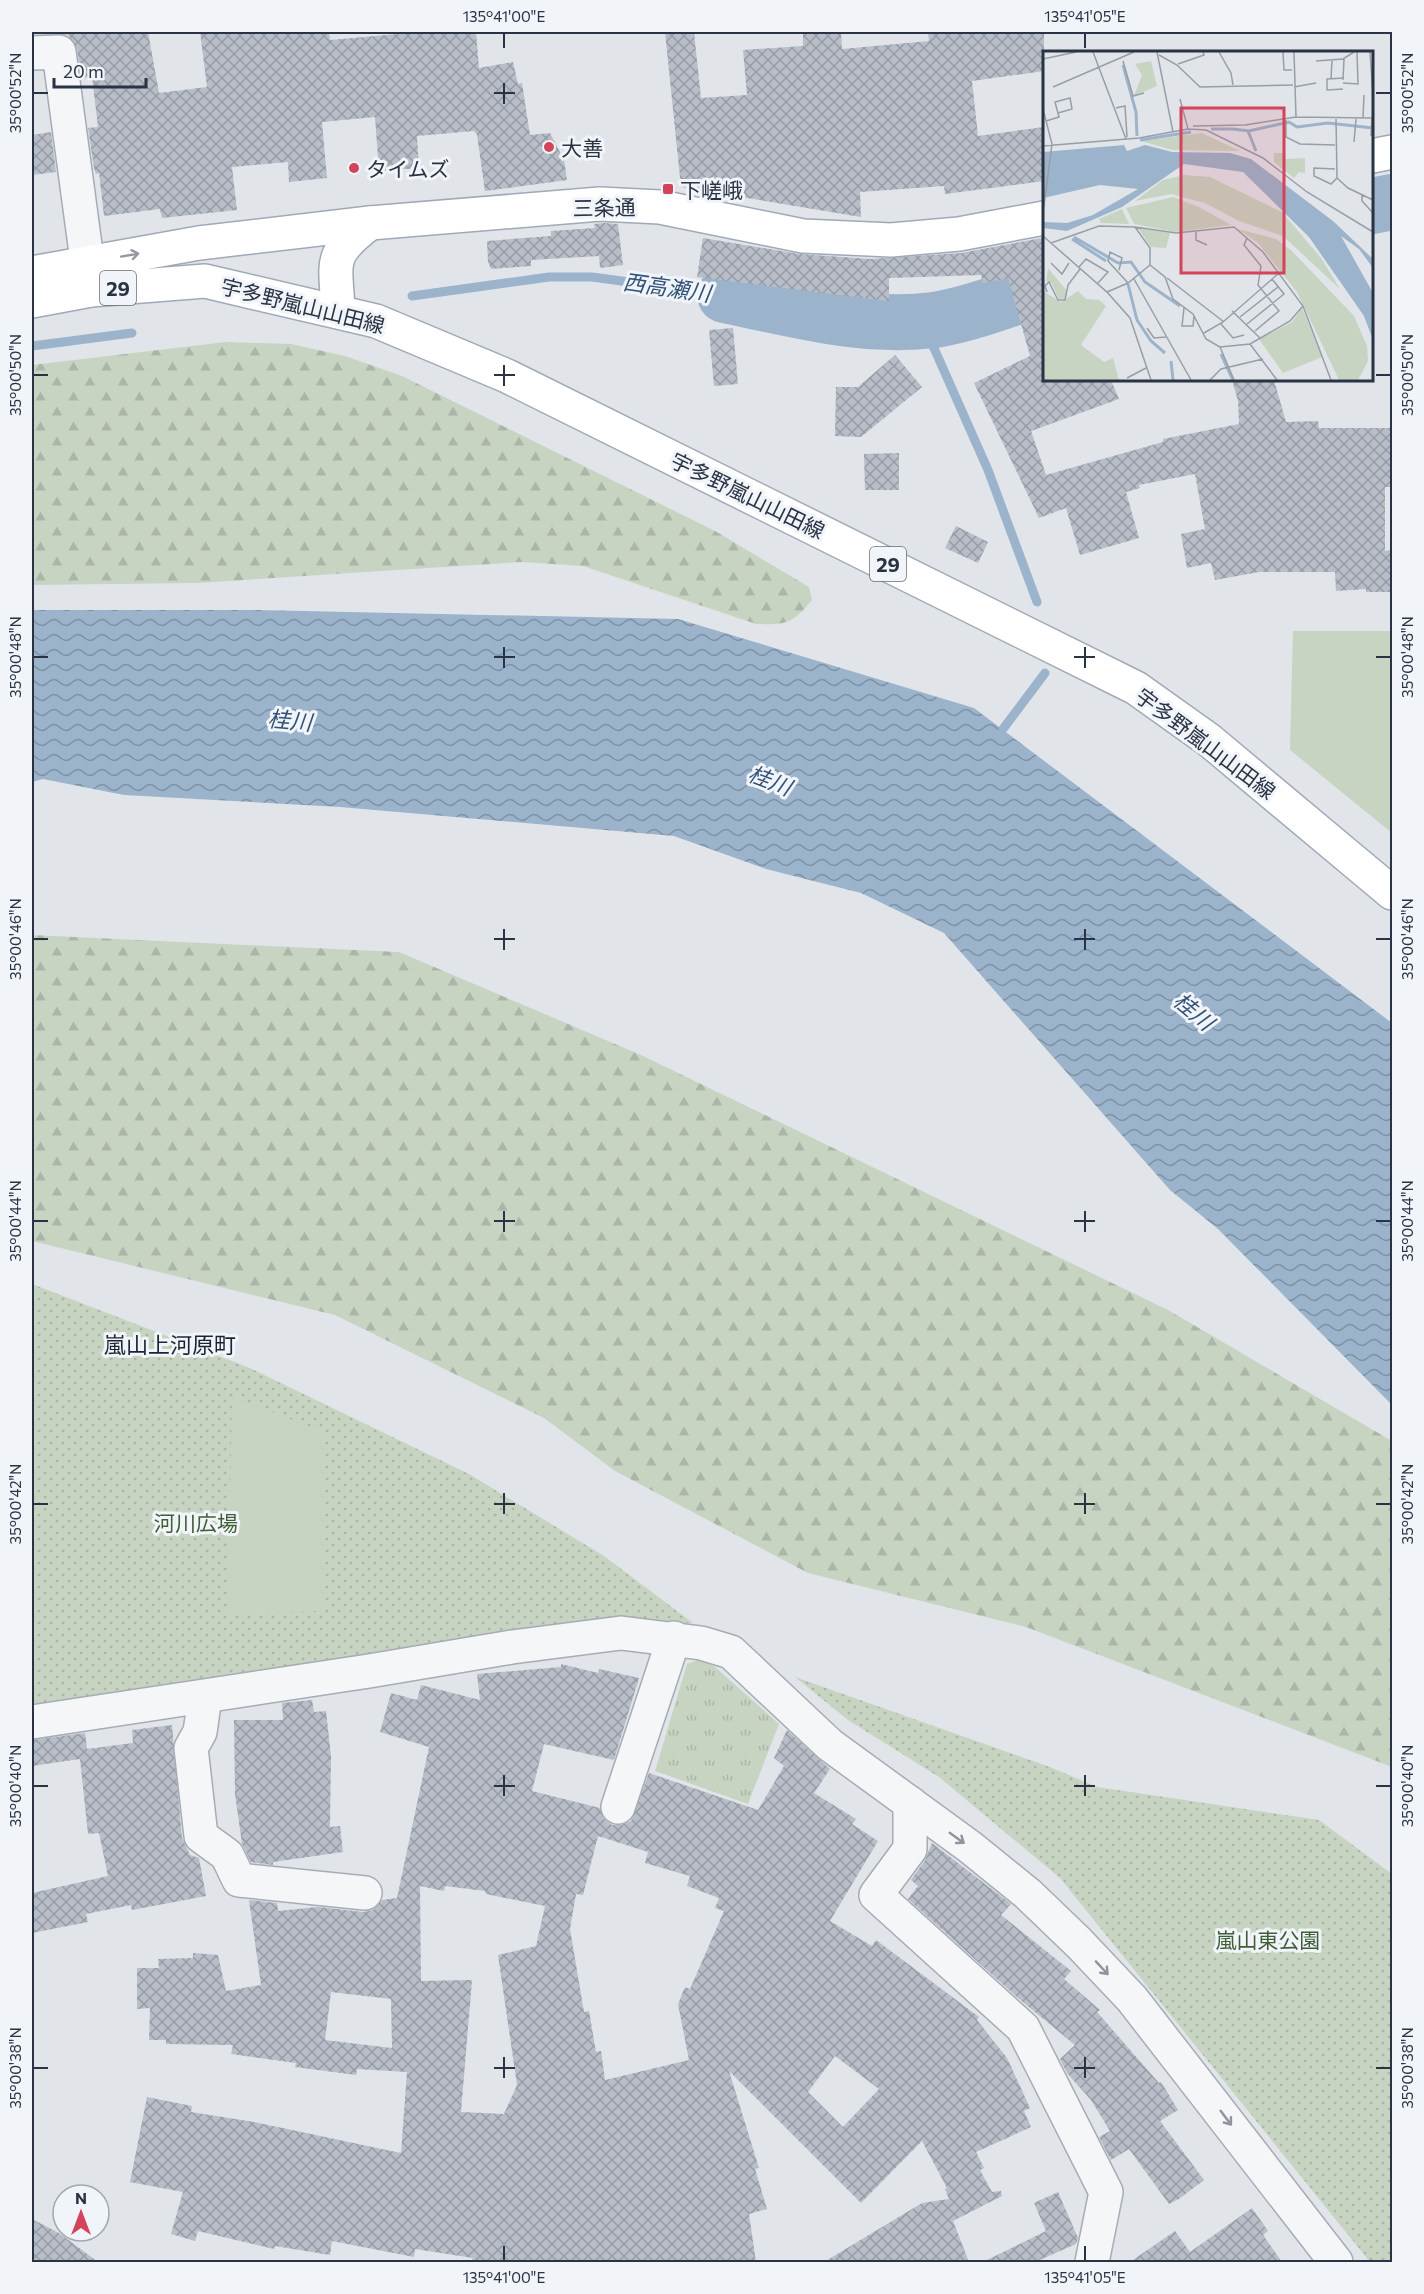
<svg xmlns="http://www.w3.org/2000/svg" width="1424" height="2294" viewBox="0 0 1424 2294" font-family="Commissioner,'Noto Sans JP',sans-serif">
	<defs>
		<pattern id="grass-tufts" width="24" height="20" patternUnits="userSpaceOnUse" patternTransform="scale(1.5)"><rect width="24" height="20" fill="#c7d4c2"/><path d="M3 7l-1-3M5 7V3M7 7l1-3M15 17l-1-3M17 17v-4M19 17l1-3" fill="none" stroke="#abb6a8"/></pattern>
		<pattern id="forest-firs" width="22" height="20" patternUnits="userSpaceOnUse" patternTransform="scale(1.5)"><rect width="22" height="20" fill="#c7d4c2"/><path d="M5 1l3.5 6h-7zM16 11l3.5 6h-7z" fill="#abb6a8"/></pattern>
		<pattern id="park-dots" width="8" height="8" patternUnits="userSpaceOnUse" patternTransform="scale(1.5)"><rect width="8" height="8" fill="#c7d4c2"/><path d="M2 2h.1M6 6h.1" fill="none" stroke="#abb6a8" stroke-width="1.8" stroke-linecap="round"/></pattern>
		<pattern id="water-waves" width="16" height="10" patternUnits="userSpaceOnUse" patternTransform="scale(1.5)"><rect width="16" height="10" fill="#9bb3cb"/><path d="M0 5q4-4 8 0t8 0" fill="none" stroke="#7e92a6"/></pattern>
		<pattern id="building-cross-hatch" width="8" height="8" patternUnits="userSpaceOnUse" patternTransform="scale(1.5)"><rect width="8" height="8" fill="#b8bec8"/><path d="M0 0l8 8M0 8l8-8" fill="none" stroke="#969ba4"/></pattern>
	</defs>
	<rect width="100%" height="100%" fill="#e1e5ea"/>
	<path fill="url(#grass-tufts)" d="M 698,1660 L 714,1666 L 779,1724 L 748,1804 L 655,1771 L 687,1664 Z"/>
	<g fill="url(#forest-firs)">
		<path d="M 226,342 L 291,344 L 345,356 L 402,376 L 715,531 L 809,587 L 812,600 C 792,624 787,625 756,624 L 583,566 L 521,562 L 197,583 L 32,585 L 32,365 Z"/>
		<path d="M 32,935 L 399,952 L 641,1055 L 1168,1310 L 1392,1441 L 1392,1767 L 1026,1627 L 808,1573 L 615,1471 L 544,1418 L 335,1315 L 32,1241 Z"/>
	</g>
	<g fill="url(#park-dots)">
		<path d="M 32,1284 L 250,1368 L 469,1474 L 604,1556 L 693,1623 L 637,1622 L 32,1710 Z"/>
		<path d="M 795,1677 L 1050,1767 L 1097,1787 L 1319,1820 L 1392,1874 L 1392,2262 L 1370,2262 L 1060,1878 L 939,1777 L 848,1720 Z"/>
	</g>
	<g fill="#c7d4c2">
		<path d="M 1293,631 L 1392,631 L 1392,833 L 1290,750 Z"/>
		<path d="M 232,1397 L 322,1431 L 322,1611 L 228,1613 Z"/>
	</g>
	<path fill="url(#water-waves)" d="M 32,610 L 257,610 L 678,619 L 974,708 L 1392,1023 L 1392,1405 L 1218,1229 L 1170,1190 L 944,933 L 861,893 L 766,869 L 674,836 L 340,807 L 124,795 L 43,779 L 32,782 Z"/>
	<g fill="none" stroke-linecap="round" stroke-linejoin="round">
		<g stroke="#9bb3cb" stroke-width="9">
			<path d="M 412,296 L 549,277 L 592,277 L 725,295"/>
			<path d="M 922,321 L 988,470 L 1037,602"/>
			<path d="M 32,346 L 132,333"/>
			<path d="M 1003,729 L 1045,673"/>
		</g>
		<g stroke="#9bb3cb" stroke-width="56">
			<path d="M 1372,206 L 1392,202"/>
			<path d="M 725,295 C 793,309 863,329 934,320 C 971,314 1009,299 1044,287"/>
		</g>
	</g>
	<g fill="url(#building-cross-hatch)" fill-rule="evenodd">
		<path d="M 32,32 L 148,32 L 159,93 L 207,87 L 200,32 L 329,32 L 330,40 L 398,34 L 397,32 L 476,32 L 479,68 L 513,62 L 518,84 L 522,83 L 530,135 L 550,133 L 564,160 L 567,180 L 485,191 L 477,135 L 474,131 L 417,136 L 419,168 L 379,171 L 375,117 L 322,122 L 327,178 L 289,182 L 288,162 L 232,167 L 237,210 L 162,218 L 160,209 L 104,216 L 99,173 L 96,174 L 94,168 L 88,128 L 98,127 L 92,77 L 81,78 L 77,49 L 68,35 L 32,34 Z"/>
		<path d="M 665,32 L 694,32 L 701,98 L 747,95 L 743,50 L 803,46 L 803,34 L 841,32 L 842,49 L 929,41 L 928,32 L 1044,32 L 1044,71 L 972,81 L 978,136 L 1044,127 L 1044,181 L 945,194 L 944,186 L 860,192 L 861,217 L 681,187 Z"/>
		<path d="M 51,132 L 56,172 L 32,175 L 32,135 Z"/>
		<path d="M 604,223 L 618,224 L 623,265 L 600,268 L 599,256 L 531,260 L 531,266 L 491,269 L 488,262 L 487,241 L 551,236 L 551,231 L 595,228 L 594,224 Z"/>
		<path d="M 703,238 L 799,254 L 871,259 L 961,253 L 1042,238 L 1042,243 L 1044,243 L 1044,380 L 1111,380 L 1119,399 L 1031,431 L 1046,475 L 1163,442 L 1163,439 L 1239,424 L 1238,401 L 1232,380 L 1274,380 L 1286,422 L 1318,421 L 1319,428 L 1392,428 L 1392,487 L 1385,487 L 1385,551 L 1391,550 L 1392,592 L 1366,592 L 1366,589 L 1336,591 L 1335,572 L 1259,572 L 1215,580 L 1211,563 L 1187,568 L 1181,534 L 1205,529 L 1195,474 L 1139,485 L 1140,488 L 1126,492 L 1139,538 L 1080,555 L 1066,508 L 1039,518 L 974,383 L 1030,356 L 1008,278 L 983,283 L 981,275 L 889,278 L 889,301 L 697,277 Z"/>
		<path d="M 733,328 L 738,384 L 714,386 L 709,330 Z"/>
		<path d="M 895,355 L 922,387 L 861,437 L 835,436 L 836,387 L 858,387 Z"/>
		<path d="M 899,453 L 899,490 L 865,490 L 864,454 Z"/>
		<path d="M 956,526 L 988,542 L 978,563 L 945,548 Z"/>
		<path d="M 561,1664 L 598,1673 L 599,1669 L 639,1678 L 614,1760 L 544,1744 L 532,1791 L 600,1808 L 604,1819 L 612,1825 L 621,1825 L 631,1821 L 649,1773 L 758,1810 L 784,1766 L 774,1758 L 787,1730 L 830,1769 L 814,1793 L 856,1819 L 852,1824 L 878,1841 L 830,1921 L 872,1946 L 876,1940 L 979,2017 L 977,2020 L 1007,2058 L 1030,2108 L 1024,2111 L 1031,2127 L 976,2152 L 984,2168 L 980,2170 L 992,2192 L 1001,2191 L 1002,2196 L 953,2221 L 969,2262 L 824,2262 L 922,2203 L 949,2199 L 945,2189 L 947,2188 L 922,2141 L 861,2203 L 729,2071 L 759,2168 L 755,2169 L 767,2209 L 749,2214 L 756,2262 L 471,2262 L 473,2258 L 415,2249 L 414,2257 L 332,2241 L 330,2255 L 275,2246 L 274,2249 L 198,2231 L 195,2241 L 171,2234 L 183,2192 L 130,2182 L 147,2097 L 192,2106 L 191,2112 L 254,2122 L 401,2153 L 407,2072 L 357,2069 L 356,2075 L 295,2067 L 296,2063 L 231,2054 L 233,2045 L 166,2044 L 166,2040 L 149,2040 L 150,2008 L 137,2009 L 137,1968 L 159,1968 L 158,1959 L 193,1958 L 193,1953 L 218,1955 L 226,1991 L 261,1985 L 249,1900 L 277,1903 L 278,1911 L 318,1907 L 363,1912 L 373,1910 L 382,1900 L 397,1898 L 429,1747 L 380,1732 L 391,1693 L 417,1700 L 421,1685 L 480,1700 L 477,1674 L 561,1667 ZM 598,1836 L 648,1852 L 645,1863 L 690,1876 L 687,1886 L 719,1898 L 715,1908 L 724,1911 L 690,1989 L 685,1987 L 678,2004 L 689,2060 L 605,2080 L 601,2051 L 596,2052 L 589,2011 L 584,2012 L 570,1929 L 576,1894 L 583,1895 ZM 420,1886 L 444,1891 L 445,1886 L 485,1891 L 486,1894 L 545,1906 L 536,1946 L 498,1955 L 517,2085 L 504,2114 L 461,2112 L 472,1980 L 421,1981 ZM 331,1992 L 391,1999 L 392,2048 L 325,2040 ZM 835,2056 L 879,2089 L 843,2127 L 808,2092 Z"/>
		<path d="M 312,1700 L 314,1712 L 326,1711 L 331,1756 L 330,1827 L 340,1826 L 343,1852 L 273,1862 L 273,1865 L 251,1862 L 242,1844 L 235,1794 L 234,1720 L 283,1720 L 282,1703 Z"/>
		<path d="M 172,1725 L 182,1838 L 190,1855 L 199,1858 L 206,1896 L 132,1910 L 131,1905 L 86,1914 L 88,1922 L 32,1933 L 32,1893 L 108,1876 L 99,1833 L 88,1834 L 80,1759 L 32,1766 L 32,1740 L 85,1733 L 87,1749 L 133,1743 L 132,1730 Z"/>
		<path d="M 932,1843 L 1011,1904 L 1001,1915 L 1071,1971 L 1064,1979 L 1100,2010 L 1097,2012 L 1159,2083 L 1161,2082 L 1178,2110 L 1160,2121 L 1204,2180 L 1179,2199 L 1169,2204 L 1129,2149 L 1111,2160 L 1099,2137 L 1110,2131 L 1091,2100 L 1067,2073 L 1060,2059 L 1075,2045 L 1018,1998 L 908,1899 L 918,1886 L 911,1880 L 925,1860 Z"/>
		<path d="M 1058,2192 L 1078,2238 L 1076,2244 L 1035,2262 L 983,2262 L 1046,2231 L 1034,2203 Z"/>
		<path d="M 1252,2208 L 1268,2231 L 1263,2235 L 1282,2262 L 1130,2262 L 1175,2231 L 1190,2252 Z"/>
		<path d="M 32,2219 L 59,2233 L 98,2262 L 32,2262 Z"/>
	</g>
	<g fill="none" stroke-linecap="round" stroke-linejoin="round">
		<defs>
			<g id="minor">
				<path d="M 32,53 L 59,52 L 91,290"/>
				<path d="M 205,1697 L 200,1732 L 191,1748 L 201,1836 L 227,1855 L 239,1880 L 365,1893"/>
				<path d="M 32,1722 L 369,1671 L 512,1647 L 621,1633 L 701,1643 L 731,1652 L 830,1745 L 970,1847 L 1028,1894 L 1079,1943 L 1132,1999 L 1336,2262"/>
				<path d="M 910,1803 L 910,1849 L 876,1895 L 1023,2028 L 1106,2192 L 1092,2262"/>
				<path d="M 618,1807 L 674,1638"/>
			</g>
			<g id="major">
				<path d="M 1372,156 L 1392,152"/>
				<path d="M 32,273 L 199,243 L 370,223 L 600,204 L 660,207 L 803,236 L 891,240 L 959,234 L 1044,218"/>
				<path d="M 32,301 L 91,290 L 205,281 L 376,321 L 507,376 L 1136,688 L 1209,740 L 1392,893"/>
				<path d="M 338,311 C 336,261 327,256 370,223"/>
			</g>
		</defs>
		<use href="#minor" stroke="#a6acb5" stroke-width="36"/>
		<use href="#major" stroke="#a0a9b6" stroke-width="36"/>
		<use href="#minor" stroke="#f4f6f8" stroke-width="33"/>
		<use href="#major" stroke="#fff" stroke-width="33"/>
	</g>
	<defs><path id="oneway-shaft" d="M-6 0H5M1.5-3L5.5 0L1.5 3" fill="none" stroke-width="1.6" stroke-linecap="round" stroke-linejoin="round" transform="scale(1.5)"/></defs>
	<use stroke="#9499a1" href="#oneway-shaft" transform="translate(130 255) rotate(-10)"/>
	<g stroke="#8e949e">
		<use href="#oneway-shaft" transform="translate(957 1838) rotate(36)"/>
		<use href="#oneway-shaft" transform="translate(1102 1968) rotate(47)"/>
		<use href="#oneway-shaft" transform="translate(1226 2118) rotate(53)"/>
	</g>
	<path fill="none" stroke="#293343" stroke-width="2" d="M 504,33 L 504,48M 1085,33 L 1085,48M 504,83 L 504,104M 33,93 L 48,93M 494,93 L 515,93M 1376,93 L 1391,93M 504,365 L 504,386M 33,375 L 48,375M 494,375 L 515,375M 1376,375 L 1391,375M 504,647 L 504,668M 1085,647 L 1085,668M 33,657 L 48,657M 494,657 L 515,657M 1074,657 L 1095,657M 1376,657 L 1391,657M 504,929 L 504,950M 1085,929 L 1085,950M 33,939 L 48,939M 494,939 L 515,939M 1074,939 L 1095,939M 1376,939 L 1391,939M 504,1211 L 504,1232M 1085,1211 L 1085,1232M 33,1221 L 48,1221M 494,1221 L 515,1221M 1074,1221 L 1095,1221M 1376,1221 L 1391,1221M 504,1493 L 504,1514M 1085,1493 L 1085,1514M 33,1504 L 48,1504M 494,1504 L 515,1504M 1074,1504 L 1095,1504M 1376,1504 L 1391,1504M 504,1775 L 504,1796M 1085,1775 L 1085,1796M 33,1786 L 48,1786M 494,1786 L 515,1786M 1074,1786 L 1095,1786M 1376,1786 L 1391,1786M 504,2057 L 504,2078M 1085,2057 L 1085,2078M 33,2068 L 48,2068M 494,2068 L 515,2068M 1074,2068 L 1095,2068M 1376,2068 L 1391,2068M 504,2246 L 504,2261M 1085,2246 L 1085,2261"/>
	<g fill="#d3435a" stroke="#f1f4f8" stroke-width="2">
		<circle cx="549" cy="147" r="6"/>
		<circle cx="354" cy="168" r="6"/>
		<rect x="662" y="183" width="12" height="12" rx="3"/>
	</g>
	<g text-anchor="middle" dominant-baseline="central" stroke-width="6" stroke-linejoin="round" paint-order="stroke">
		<g fill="#f1f4f8" stroke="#656d79" stroke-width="1.5">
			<rect x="100" y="271" width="36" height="34" rx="4.5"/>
			<rect x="870" y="547" width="36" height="34" rx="4.5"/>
		</g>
		<g font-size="20" font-weight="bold" fill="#293343">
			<text x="118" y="288">29</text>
			<text x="888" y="564">29</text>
		</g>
		<g font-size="21" fill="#293343" stroke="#f1f4f8" text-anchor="start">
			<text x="561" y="147">大善</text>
			<text x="366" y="168">タイムズ</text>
			<text x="680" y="189">下嵯峨</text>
		</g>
		<g font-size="21" fill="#293343" stroke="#f1f4f8">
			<text transform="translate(604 207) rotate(-1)">三条通</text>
			<text transform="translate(303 305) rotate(14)">宇多野嵐山山田線</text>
			<text transform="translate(748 495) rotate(26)">宇多野嵐山山田線</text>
			<text transform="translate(1206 743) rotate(37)">宇多野嵐山山田線</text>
		</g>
		<g font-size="21" fill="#3e5f36" stroke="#f1f4f8">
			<text x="196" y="1522">河川広場</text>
			<text x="1268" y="1939">嵐山東公園</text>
		</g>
		<g font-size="22" font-style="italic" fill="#315278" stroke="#f1f4f8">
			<text transform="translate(667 287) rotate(8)">西高瀬川</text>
			<text transform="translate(290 720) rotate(5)">桂川</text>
			<text transform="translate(770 780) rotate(21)">桂川</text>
			<text transform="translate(1194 1011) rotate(40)">桂川</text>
		</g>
		<g font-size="22" fill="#1b2434" stroke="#f1f4f8">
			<text x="170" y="1344">嵐山上河原町</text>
		</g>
	</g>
	<g transform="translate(1043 51)">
		<rect width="330" height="330" fill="#e1e5ea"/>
		<path d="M 159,82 L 197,100 L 129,99 L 98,90 ZM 141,124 L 167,126 L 239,161 L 278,207 L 297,238 L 240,185 L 196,170 L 162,152 L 128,143 L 92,150 L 120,129 ZM 5,217 L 23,239 L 23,247 L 16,248 L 9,233 L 3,230 ZM 0,240 L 18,251 L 35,240 L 43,248 L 56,249 L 63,255 L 38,294 L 61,311 L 70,307 L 76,329 L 0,329 Z" fill="#c7d4c2"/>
		<path d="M 130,146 L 156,156 L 188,174 L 132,181 L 91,173 L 83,157 ZM 95,177 L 127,182 L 123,197 L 108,196 ZM 195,178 L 233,188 L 249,200 L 311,265 L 324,295 L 325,310 L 315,329 L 296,329 L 254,241 L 215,192 Z" fill="#c7d4c2"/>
		<path d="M 108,10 L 114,35 L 91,45 L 99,24 L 92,13 ZM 231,102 L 242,102 L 243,108 L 262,107 L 262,122 L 256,121 L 251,127 L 231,111 ZM 79,158 L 86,173 L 58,172 L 56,168 ZM 259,257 L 279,306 L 240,322 L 216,288 L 249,271 Z" fill="#c7d4c2"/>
		<path d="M 81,94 L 84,100 L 102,94 L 129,101 L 187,102 L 208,108 L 290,170 L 330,208 L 330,217 L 316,198 L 298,185 L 330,242 L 330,289 L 321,265 L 266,186 L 200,121 L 141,113 L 79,156 L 24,180 L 0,177 L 0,171 L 24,172 L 50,164 L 95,138 L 57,134 L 0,147 L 0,101 Z" fill="#9bb3cb"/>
		<path fill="none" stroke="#9bb3cb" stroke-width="3" d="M 80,14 L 93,61 L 94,85M 168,78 L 190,78M 190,78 L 206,80 L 246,71 L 254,76 L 285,72 L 330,77M 205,80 L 213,100M 97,89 L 148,81M 31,186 L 75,212 L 88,211 L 102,231 L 137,255M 29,188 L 63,210M 85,233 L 94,269 L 108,290 L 122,302M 178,303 L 190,329M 128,310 L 130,329"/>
		<path fill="none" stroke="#979ea7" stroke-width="1.5" d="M 50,1 L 83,88M 114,1 L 130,81M 176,1 L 188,22 L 190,34M 240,1 L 241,19 L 249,19M 251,1 L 253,66M 327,1 L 330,45M 116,4 L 134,14 L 157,36 L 250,34M 0,8 L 33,1M 80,10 L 90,45 L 101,42M 273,10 L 300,8 L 311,1M 135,13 L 161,4 L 160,1M 288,28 L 289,9M 300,29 L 301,8M 300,32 L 315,33 L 314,1M 10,36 L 91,1M 251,36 L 273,32M 300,38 L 284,39 L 284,28 L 301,27M 137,48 L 145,78M 73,57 L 82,55 L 84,86M 0,58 L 9,93 L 0,162M 320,66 L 321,44M 243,67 L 243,86 L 257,93 L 292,94M 293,68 L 294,127 L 305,137 L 330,149M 3,70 L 16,66 L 12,51 L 27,47 L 29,58 L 15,62M 150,75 L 202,74 L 253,66 L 330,67M 328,85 L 329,67M 311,91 L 313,68M 0,95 L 96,87 L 145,78 L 163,79 L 220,107 L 264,141 L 330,181M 292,118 L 271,117 L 271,125 L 288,133 L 294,127M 319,144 L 319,150 L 330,162M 92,176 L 133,182 L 191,176 L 220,201 L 260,255 L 288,329M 153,179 L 153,189 L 164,194M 0,185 L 64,241 L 85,232 L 107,214M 204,187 L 201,194 L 218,215 L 215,234 L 236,260 L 212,280M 8,192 L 56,175 L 92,176 L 107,197 L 107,214 L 122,226 L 130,248 L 150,263 L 163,288 L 177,296 L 191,329M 8,212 L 19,223 L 26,212M 36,216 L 43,208 L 65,221 L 55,232M 76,219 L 79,207 L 67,201 L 65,210 L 85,232M 124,227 L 181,271M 91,228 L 148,329M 4,241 L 2,235 L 6,231 L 15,249 L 22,249 L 25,234 L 37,218M 64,241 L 87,267 L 108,329M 141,257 L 139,275 L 150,275 L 151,265M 189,260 L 217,287M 197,266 L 235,236M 178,273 L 190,287 L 201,284M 204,273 L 241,243 L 229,228M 104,277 L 111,287 L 123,286M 161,282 L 180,271 L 236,222M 207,293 L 234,329M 177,296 L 207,293 L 247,270 L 260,255M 84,327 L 103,317M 167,329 L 178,318 L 220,308"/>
		<path fill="#d3435a" fill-opacity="0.15" stroke="#d3435a" stroke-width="3" d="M 138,57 L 241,57 L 241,222 L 138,222 Z"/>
		<rect width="330" height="330" fill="none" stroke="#293343" stroke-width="3"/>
	</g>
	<rect width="1424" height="2294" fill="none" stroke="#f1f4f8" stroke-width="66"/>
	<g transform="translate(81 2213)"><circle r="28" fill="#f1f4f8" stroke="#a1a7b0" stroke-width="1.5"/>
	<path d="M0-4.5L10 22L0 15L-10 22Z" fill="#d3435a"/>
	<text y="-9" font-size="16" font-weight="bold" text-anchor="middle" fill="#293343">N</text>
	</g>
	<path d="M54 78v9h92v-9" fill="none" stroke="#293343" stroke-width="3"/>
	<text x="63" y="78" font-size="18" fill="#293343" stroke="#f1f4f8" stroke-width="4.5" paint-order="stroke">20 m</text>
	<rect x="33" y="33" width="1358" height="2228" fill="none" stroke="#293343" stroke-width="2"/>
	<g font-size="15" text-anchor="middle" fill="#293343">
		<text x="504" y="22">135°41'00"E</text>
		<text x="1085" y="22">135°41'05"E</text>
		<text transform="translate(16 93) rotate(-90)" y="5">35°00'52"N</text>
		<text transform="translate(1408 93) rotate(-90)" y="5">35°00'52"N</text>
		<text transform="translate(16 375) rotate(-90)" y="5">35°00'50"N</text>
		<text transform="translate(1408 375) rotate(-90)" y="5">35°00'50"N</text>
		<text transform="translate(16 657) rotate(-90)" y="5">35°00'48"N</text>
		<text transform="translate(1408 657) rotate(-90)" y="5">35°00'48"N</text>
		<text transform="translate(16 939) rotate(-90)" y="5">35°00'46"N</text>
		<text transform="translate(1408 939) rotate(-90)" y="5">35°00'46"N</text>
		<text transform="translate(16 1221) rotate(-90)" y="5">35°00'44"N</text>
		<text transform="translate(1408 1221) rotate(-90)" y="5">35°00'44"N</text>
		<text transform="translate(16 1504) rotate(-90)" y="5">35°00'42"N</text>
		<text transform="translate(1408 1504) rotate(-90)" y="5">35°00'42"N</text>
		<text transform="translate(16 1786) rotate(-90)" y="5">35°00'40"N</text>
		<text transform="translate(1408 1786) rotate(-90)" y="5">35°00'40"N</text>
		<text transform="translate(16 2068) rotate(-90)" y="5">35°00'38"N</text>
		<text transform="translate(1408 2068) rotate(-90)" y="5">35°00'38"N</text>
		<text x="504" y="2283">135°41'00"E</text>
		<text x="1085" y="2283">135°41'05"E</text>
	</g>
</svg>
